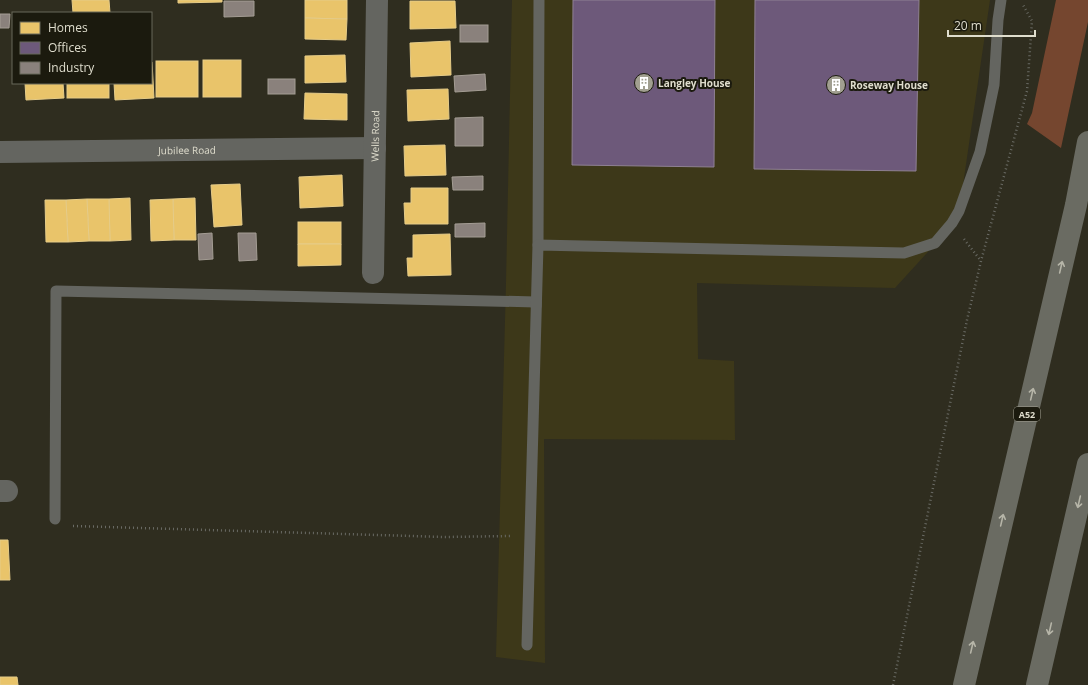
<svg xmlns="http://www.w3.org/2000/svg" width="1088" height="685" viewBox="0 0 1088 685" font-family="'Open Sans',sans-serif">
	<rect width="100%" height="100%" fill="#2f2d1f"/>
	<path fill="#3d3819" d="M 512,0 L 990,0 L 958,219 L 895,288 L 697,283 L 698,359 L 734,361 L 735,440 L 544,439 L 545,663 L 496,657 L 506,283 Z"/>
	<path fill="#75462f" d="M 1056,0 L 1088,0 L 1088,22 L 1061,148 L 1027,124 L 1032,113 Z"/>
	<g fill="#e9c46a" stroke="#e6cc88">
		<path d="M 72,0 L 109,0 L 110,13 L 73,13 Z"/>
		<path d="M 178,0 L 222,0 L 222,2 L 178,3 Z"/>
		<path d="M 305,0 L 347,0 L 347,19 L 305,18 Z"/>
		<path d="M 410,1 L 455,1 L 456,28 L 410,29 Z"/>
		<path d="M 305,18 L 347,19 L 346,40 L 305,39 Z"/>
		<path d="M 450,41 L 451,75 L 411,77 L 410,43 Z"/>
		<path d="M 345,55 L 346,82 L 305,83 L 305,56 Z"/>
		<rect x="203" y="60" width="38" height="37"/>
		<rect x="156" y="61" width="42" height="36"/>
		<path d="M 151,62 L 152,62 L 154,98 L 115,100 L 114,83 L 151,83 Z"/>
		<path d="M 25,83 L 63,83 L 64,98 L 26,100 Z"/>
		<rect x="67" y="83" width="42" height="15"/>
		<path d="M 448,89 L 449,119 L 408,121 L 407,90 Z"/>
		<path d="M 305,93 L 347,94 L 347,120 L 304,119 Z"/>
		<path d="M 445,145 L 446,175 L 405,176 L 404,146 Z"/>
		<path d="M 342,175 L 343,206 L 300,208 L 299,177 Z"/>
		<path d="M 240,184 L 242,225 L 214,227 L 211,185 Z"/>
		<path d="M 411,188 L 448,188 L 448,224 L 405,224 L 404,203 L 411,203 Z"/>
		<path d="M 130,198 L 131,240 L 110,241 L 109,199 Z"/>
		<path d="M 195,198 L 196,240 L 174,240 L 173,199 Z"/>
		<path d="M 87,199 L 109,199 L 110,241 L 89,241 Z"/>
		<path d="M 87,199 L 89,241 L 68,242 L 66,200 Z"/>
		<path d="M 173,199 L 174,240 L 151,241 L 150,200 Z"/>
		<path d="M 45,200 L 66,200 L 68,242 L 46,242 Z"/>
		<rect x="298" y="222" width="43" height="22"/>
		<path d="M 450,234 L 451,275 L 408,276 L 407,258 L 413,258 L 413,235 Z"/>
		<path d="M 298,244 L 341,244 L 341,265 L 298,266 Z"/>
		<path d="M 0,540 L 8,540 L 10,580 L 0,580 Z"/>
		<path d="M 0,677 L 17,677 L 18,685 L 0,685 Z"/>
	</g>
	<g fill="#6d597a" stroke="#8f8193">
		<path d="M 573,0 L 715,0 L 714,167 L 572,165 Z"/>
		<path d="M 755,0 L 919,0 L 916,171 L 754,169 Z"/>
	</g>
	<g fill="#8a817c" stroke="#a49d94">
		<path d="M 224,1 L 254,1 L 254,16 L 224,17 Z"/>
		<path d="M 0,14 L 10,14 L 9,28 L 0,28 Z"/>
		<rect x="460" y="25" width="28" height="17"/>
		<path d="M 485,74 L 486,90 L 455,92 L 454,76 Z"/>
		<rect x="268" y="79" width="27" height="15"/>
		<path d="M 483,117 L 483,146 L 455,146 L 455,118 Z"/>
		<path d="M 483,176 L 483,190 L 453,190 L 452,177 Z"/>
		<path d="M 485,223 L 485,237 L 455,237 L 455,224 Z"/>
		<path d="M 212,233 L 213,259 L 199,260 L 198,234 Z"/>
		<path d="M 238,233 L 256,233 L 257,260 L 239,261 Z"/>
	</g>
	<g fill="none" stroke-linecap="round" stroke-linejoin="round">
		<g stroke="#6a6b65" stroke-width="2.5" stroke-dasharray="1 3" stroke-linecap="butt">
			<path d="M 964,239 L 981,261"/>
			<path d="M 73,526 L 445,537 L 510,536"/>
			<path d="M 893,685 L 967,320 L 981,261 L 1027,91 L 1032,21 L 1022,3"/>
		</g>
		<g stroke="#646560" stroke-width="11">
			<path d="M 538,245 L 539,0"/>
			<path d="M 55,519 L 56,291 L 536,302 L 536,306"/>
			<path d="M 527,645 L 538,245 L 904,253 L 935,243 L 952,223 L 959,211 L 980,152 L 994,85 L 998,20 L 1001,0"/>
		</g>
		<g stroke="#646560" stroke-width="22">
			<path id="s1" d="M 0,152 L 375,148"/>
			<path id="s2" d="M 373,273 L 377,0"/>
			<path d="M 0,491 L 7,491"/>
		</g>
		<g stroke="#6a6b62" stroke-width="22">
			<path d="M 964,685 L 1076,205 L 1088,142"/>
			<path d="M 1037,685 L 1088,464"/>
		</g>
	</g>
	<defs><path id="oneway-shaft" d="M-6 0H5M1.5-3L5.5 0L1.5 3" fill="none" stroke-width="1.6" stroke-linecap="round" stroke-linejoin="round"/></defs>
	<g stroke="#b6b5a8">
		<use href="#oneway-shaft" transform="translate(1061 267) rotate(-77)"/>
		<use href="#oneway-shaft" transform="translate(1032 394) rotate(-77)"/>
		<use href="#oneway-shaft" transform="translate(1079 502) rotate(103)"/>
		<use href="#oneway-shaft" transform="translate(1002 520) rotate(-77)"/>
		<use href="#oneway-shaft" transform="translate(1050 629) rotate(103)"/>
		<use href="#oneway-shaft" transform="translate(972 647) rotate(-77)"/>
	</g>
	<defs>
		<symbol id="building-disc" viewBox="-11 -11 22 22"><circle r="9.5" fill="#a19f90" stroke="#1b1a0e"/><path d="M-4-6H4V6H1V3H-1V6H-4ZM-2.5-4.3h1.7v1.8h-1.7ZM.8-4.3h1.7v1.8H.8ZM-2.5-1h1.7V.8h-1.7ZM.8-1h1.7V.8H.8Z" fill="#fff"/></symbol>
	</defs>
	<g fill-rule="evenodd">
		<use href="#building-disc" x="633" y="72" width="22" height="22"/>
		<use href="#building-disc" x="825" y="74" width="22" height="22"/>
	</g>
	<g text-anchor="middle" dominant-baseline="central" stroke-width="4" stroke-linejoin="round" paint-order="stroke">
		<rect fill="#1b1a0e" stroke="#a4a294" stroke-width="1" x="1014" y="407" width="26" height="14" rx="3"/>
		<g font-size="9" font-weight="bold" fill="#dfddcd">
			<text x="1027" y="414">A52</text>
		</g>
		<g font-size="10" font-weight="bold" fill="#dfddcd" stroke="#1b1a0e" text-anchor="start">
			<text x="658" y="83">Langley House</text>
			<text x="850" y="85">Roseway House</text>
		</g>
		<g font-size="10" fill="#dfddcd" stroke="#1b1a0e">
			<text stroke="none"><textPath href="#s2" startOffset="137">Wells Road</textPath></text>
			<text stroke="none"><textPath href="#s1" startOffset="187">Jubilee Road</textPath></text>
		</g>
	</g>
	<rect x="12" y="12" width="140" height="72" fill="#1b1a0e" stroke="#69685a"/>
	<rect x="20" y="22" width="20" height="12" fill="#e9c46a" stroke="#69685a"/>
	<text x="48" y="32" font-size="12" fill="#dfddcd">Homes</text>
	<rect x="20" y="42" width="20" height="12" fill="#6d597a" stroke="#69685a"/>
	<text x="48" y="52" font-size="12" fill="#dfddcd">Offices</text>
	<rect x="20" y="62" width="20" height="12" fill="#8a817c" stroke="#69685a"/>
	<text x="48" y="72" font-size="12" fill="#dfddcd">Industry</text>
	<path d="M948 30v6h87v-6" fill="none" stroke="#dfddcd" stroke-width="2"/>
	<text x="954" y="30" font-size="12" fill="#dfddcd" stroke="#1b1a0e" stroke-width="3" paint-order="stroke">20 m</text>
</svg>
